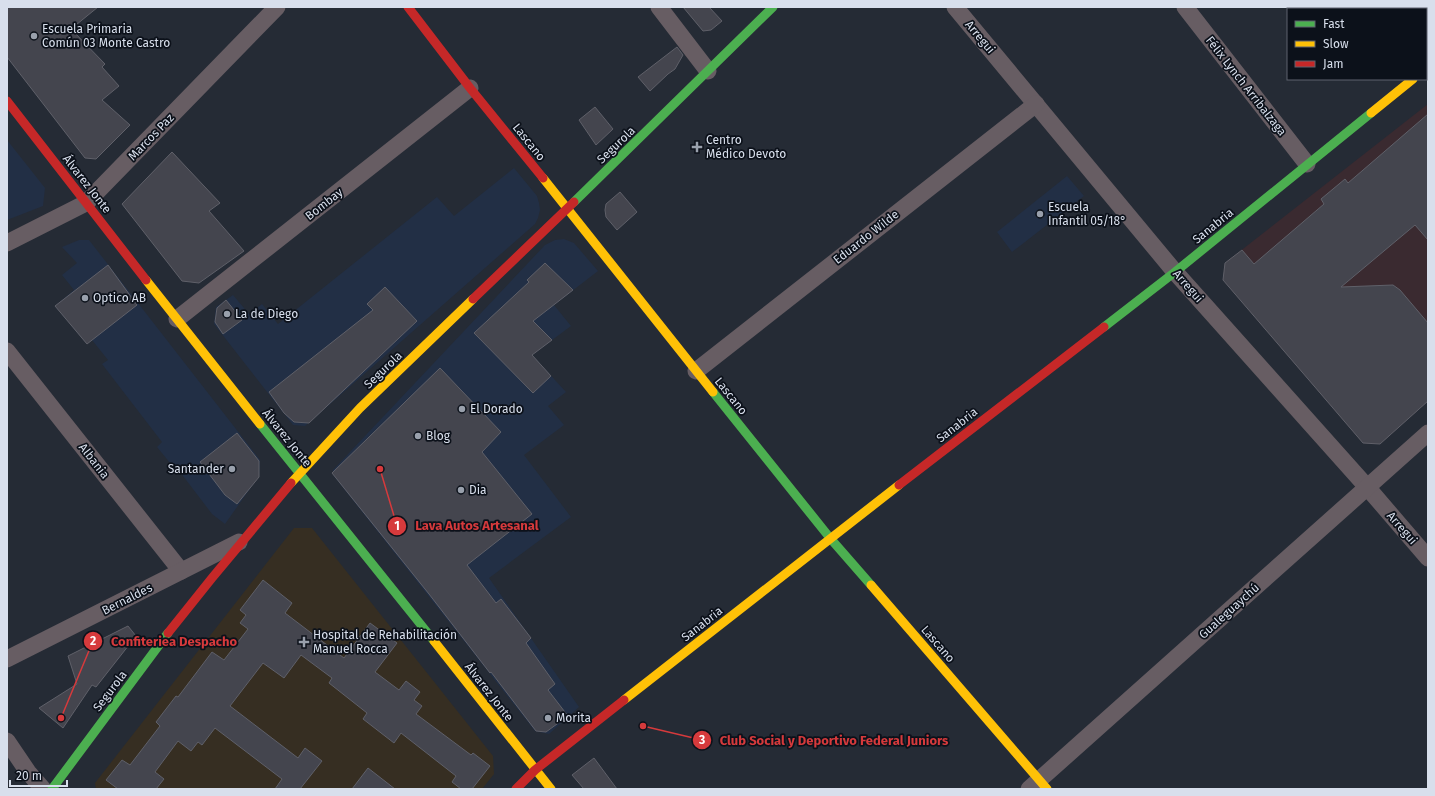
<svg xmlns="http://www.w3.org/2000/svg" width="1435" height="796" viewBox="0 0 1435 796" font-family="'Fira Sans',sans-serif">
	<rect width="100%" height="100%" fill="#252b35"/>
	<g fill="#222f45">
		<path d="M 7,140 L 45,188 L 43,206 L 7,220 Z"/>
		<path d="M 514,168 L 537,196 L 539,203 L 540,210 L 538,218 L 535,224 L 305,426 L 293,425 L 214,324 L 216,307 L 233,295 L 249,314 L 262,304 L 278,324 L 437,197 L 454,216 Z"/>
		<path d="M 1067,176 L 1084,196 L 1012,252 L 997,232 Z"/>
		<path d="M 564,239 L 574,243 L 598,271 L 554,305 L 571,326 L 532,355 L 566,392 L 548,406 L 564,425 L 524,455 L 571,517 L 489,578 L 579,707 L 549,734 L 535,731 L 333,475 L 333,470 L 545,245 L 555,240 Z"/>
		<path d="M 79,240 L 89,240 L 260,460 L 259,476 L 225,524 L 212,514 L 177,468 L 175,469 L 157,447 L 162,442 L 102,364 L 108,360 L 92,340 L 87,344 L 55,306 L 74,290 L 62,275 L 77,263 L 62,247 Z"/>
	</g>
	<path fill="#3a2a30" d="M 1428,104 L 1428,401 L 1380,444 L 1363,443 L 1223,280 L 1225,263 Z"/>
	<path fill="#362e22" d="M 294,528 L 312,528 L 493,756 L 494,774 L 482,789 L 96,789 L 95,783 Z"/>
	<g fill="#44454e" stroke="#5f6069">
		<path d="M 7,7 L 98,7 L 71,29 L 105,64 L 102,67 L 119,86 L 102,100 L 130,125 L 96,159 L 85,158 L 7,57 Z"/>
		<path d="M 683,7 L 709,7 L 722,21 L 711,30 L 703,31 Z"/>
		<path d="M 677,47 L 683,55 L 675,69 L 668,74 L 650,91 L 638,77 Z"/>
		<path d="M 595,107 L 613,129 L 596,145 L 579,120 Z"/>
		<path d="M 1428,114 L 1428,240 L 1415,225 L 1341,287 L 1393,285 L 1400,290 L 1428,323 L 1428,401 L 1380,444 L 1363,443 L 1223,280 L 1225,263 L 1242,250 L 1254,264 L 1324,204 L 1321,199 L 1345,179 L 1348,183 Z"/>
		<path d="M 172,152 L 220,203 L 209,211 L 244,251 L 199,283 L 182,281 L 122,204 Z"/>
		<path d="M 620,192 L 637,212 L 617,230 L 606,217 L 605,210 L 606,204 Z"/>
		<path d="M 545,263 L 573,290 L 533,321 L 552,340 L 532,355 L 551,376 L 533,393 L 474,333 L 529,282 L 527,280 Z"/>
		<path d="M 108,265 L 137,305 L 87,344 L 55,306 Z"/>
		<path d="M 385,287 L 417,321 L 309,423 L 294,422 L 284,413 L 269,392 L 373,310 L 367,304 Z"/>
		<path d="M 226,300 L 242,320 L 223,334 L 215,322 L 217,308 Z"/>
		<path d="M 440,368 L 501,432 L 482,452 L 532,514 L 467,565 L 496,603 L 501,599 L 531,638 L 526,643 L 555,684 L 548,690 L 568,716 L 546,732 L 536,731 L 491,672 L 490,673 L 429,594 L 332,473 Z"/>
		<path d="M 237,433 L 259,461 L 259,477 L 237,504 L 225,495 L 200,462 Z"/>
		<path d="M 263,580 L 292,603 L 285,613 L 344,658 L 370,623 L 397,643 L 375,672 L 399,690 L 406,681 L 420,692 L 414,700 L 422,706 L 416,714 L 471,755 L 473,753 L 490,766 L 472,789 L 461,789 L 452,782 L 456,776 L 401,733 L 394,743 L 363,719 L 367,713 L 329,683 L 332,678 L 301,655 L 284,678 L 263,663 L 230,706 L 298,758 L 305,748 L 322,761 L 300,789 L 275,789 L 282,779 L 215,728 L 202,745 L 198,742 L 191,751 L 178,741 L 155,772 L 164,779 L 156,789 L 118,789 L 106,780 L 122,760 L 130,765 L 160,726 L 156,722 L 176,696 L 178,697 L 212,652 L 224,660 L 248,629 L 240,623 L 246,615 L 240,610 Z"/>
		<path d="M 128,626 L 136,636 L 96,687 L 92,685 L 63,728 L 39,708 L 77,684 L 68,656 Z"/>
		<path d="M 594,758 L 617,789 L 584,789 L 572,775 Z"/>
		<path d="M 368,768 L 395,789 L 352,789 Z"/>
	</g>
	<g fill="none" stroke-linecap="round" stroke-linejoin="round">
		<g stroke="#675d63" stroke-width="17">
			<path d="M 659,7 L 708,71"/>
			<path d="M 955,7 L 1175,272 L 1367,487 L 1428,558"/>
			<path d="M 1185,7 L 1307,164"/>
			<path d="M 1397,7 L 1399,9"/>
			<path d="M 1426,41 L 1428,44"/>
			<path d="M 7,243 L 86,203 L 277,7"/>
			<path d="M 177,319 L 470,88"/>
			<path d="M 7,351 L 181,571"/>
			<path d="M 696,371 L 1036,104"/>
			<path d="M 7,659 L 239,542"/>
			<path d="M 7,741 L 28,772 L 43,789"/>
			<path d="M 1029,789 L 1428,433"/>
		</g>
		<g stroke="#4caf50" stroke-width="9">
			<path d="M 574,202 L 773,7"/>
			<path d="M 1104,327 L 1175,272 L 1371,113"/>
			<path d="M 713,392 L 830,538 L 871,585"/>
			<path d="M 260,424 L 434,641"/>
			<path d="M 52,789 L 168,633"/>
		</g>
		<g stroke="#ffc107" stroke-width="9">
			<path d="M 1371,113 L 1413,79"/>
			<path d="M 543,178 L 713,392"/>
			<path d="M 146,280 L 260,424"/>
			<path d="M 291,483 L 360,408 L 473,299"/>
			<path d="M 871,585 L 1047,789"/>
			<path d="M 434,641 L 551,789"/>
			<path d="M 624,700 L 899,485"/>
		</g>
		<g stroke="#c62828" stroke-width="9">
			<path d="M 408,7 L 470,88 L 543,178"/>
			<path d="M 1426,69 L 1428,67"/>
			<path d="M 7,101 L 146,280"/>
			<path d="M 473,299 L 574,202"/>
			<path d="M 899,485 L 1104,327"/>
			<path d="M 168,633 L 212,578 L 291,483"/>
			<path d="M 516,789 L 535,770 L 624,700"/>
		</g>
	</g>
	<g fill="#99a0ac" stroke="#0c111a" stroke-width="1.5">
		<circle cx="34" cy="36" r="4"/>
		<path d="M695 141h4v4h4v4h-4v4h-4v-4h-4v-4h4z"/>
		<circle cx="1040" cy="214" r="4"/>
		<circle cx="85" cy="298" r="4"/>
		<circle cx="227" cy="314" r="4"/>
		<circle cx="462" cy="409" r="4"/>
		<circle cx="418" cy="436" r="4"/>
		<circle cx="232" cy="469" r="4"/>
		<circle cx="461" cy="490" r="4"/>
		<path d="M302 636h4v4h4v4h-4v4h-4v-4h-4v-4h4z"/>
		<circle cx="548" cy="718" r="4"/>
	</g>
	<g text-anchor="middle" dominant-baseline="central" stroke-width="3.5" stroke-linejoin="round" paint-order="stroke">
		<g font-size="12" fill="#d8dfec" stroke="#0c111a" text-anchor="start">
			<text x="42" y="29">Escuela Primaria<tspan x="42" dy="14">Común 03 Monte Castro</tspan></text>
			<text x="706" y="140">Centro<tspan x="706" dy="14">Médico Devoto</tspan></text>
			<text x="1048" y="207">Escuela<tspan x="1048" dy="14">Infantil 05/18°</tspan></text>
			<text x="93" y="298">Optico AB</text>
			<text x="235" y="314">La de Diego</text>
			<text x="470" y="409">El Dorado</text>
			<text x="426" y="436">Blog</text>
			<text x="224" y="469" text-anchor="end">Santander</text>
			<text x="469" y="490">Dia</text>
			<text x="313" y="635">Hospital de Rehabilitación<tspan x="313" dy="14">Manuel Rocca</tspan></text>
			<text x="556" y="718">Morita</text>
		</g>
		<g font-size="12" fill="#d8dfec" stroke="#0c111a">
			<text transform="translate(980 37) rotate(50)">Arregui</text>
			<text transform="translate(1246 86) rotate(52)">Félix Lynch Arribalzaga</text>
			<text transform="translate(151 137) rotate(-46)">Marcos Paz</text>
			<text transform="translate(529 142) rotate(51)">Lascano</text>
			<text transform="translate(616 145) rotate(-44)">Segurola</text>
			<text transform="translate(87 184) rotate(52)">Álvarez Jonte</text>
			<text transform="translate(324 204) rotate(-38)">Bombay</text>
			<text transform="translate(1213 226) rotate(-39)">Sanabria</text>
			<text transform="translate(866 237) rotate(-38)">Eduardo Wilde</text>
			<text transform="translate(1188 286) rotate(49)">Arregui</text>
			<text transform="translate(383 370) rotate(-44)">Segurola</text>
			<text transform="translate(731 396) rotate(51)">Lascano</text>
			<text transform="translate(957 425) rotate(-38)">Sanabria</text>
			<text transform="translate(287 438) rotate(51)">Álvarez Jonte</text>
			<text transform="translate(94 461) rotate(52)">Albania</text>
			<text transform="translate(1402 528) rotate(49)">Arregui</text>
			<text transform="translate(127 599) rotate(-27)">Bernaldes</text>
			<text transform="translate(1229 611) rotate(-42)">Gualeguaychú</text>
			<text transform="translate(702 624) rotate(-38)">Sanabria</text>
			<text transform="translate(938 644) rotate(49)">Lascano</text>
			<text transform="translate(110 691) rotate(-53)">Segurola</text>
			<text transform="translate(489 692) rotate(52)">Álvarez Jonte</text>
		</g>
	</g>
	<path fill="none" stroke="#d63a3c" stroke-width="1.5" d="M380 469L397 526M61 718L93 641M643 726L702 740"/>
	<g fill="#d63a3c" stroke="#0c111a" stroke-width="1.5">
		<circle cx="380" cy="469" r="4"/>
		<circle cx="61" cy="718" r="4"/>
		<circle cx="643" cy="726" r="4"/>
		<circle cx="397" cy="526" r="10"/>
		<circle cx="93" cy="641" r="10"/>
		<circle cx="702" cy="740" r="10"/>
	</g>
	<g font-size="12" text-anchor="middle" font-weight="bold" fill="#fff">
		<text x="397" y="530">1</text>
		<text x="93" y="645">2</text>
		<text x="702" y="744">3</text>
	</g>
	<g font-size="13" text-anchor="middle" font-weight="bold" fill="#d63a3c" stroke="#0c111a" stroke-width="3.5" stroke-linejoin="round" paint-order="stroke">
		<text x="477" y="530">Lava Autos Artesanal</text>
		<text x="174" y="646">Confiteriea Despacho</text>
		<text x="834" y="745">Club Social y Deportivo Federal Juniors</text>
	</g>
	<rect width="1435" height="796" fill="none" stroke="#d8dfec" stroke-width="16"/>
	<rect x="1287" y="8" width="140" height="72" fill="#0c111a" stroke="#5e636e"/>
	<rect x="1295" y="21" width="20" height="6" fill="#4caf50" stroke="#5e636e"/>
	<text x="1323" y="28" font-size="12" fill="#d8dfec">Fast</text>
	<rect x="1295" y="41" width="20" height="6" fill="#ffc107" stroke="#5e636e"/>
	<text x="1323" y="48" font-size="12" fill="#d8dfec">Slow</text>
	<rect x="1295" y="61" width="20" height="6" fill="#c62828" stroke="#5e636e"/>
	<text x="1323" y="68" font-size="12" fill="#d8dfec">Jam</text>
	<path d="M10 780v6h57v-6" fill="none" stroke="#d8dfec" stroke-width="2"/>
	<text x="16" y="780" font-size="12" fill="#d8dfec" stroke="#0c111a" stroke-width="3" paint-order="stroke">20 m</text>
</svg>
